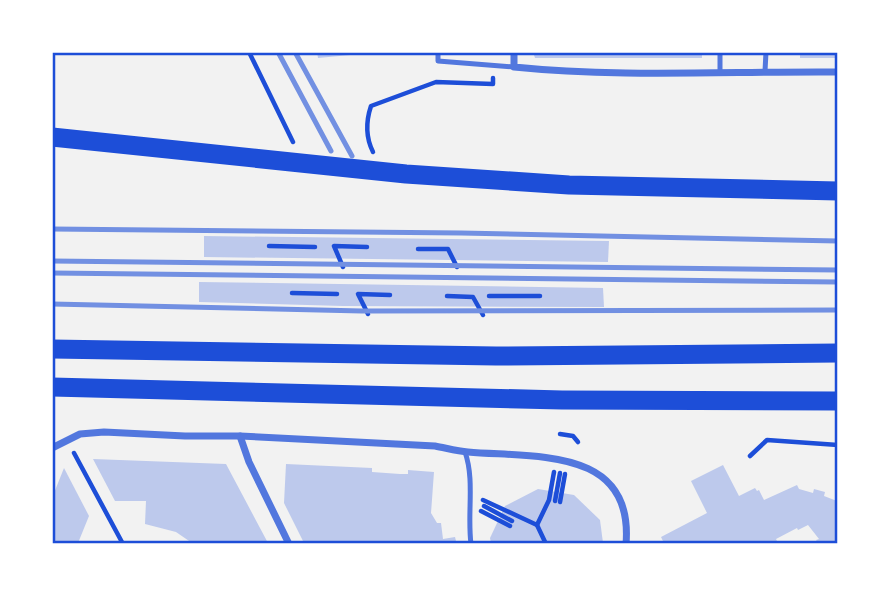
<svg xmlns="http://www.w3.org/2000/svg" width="890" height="596" viewBox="0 0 890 596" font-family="'Exo 2',sans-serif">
	<rect width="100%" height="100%" fill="#f2f2f2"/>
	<g fill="#bdc9ec">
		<path d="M 317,52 L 361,52 L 361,54 L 318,58 Z"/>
		<path d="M 533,52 L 702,52 L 702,58 L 535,58 Z"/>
		<rect x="800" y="52" width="37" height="6"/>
		<path d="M 204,236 L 609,241 L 608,262 L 204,257 Z"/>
		<path d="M 199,282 L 603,288 L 604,307 L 343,306 L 199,302 Z"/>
		<path d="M 93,459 L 226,464 L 268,543 L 192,543 L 176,532 L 145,524 L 146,501 L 115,501 Z"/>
		<path d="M 286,464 L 372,468 L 372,472 L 400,474 L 408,474 L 408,470 L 434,472 L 431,513 L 437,523 L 441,523 L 443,539 L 455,537 L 456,541 L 454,543 L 304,543 L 284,503 Z"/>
		<path d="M 723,465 L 739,496 L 755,488 L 757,491 L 759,490 L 764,500 L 797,485 L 799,489 L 813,493 L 814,489 L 825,492 L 824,496 L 837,501 L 837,543 L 818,543 L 816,540 L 819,539 L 808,525 L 798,530 L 797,528 L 776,539 L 777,541 L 773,543 L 664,543 L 661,537 L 707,513 L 691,481 Z"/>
		<path d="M 64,468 L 89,516 L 78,543 L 52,543 L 52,498 Z"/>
		<path d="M 538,489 L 574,495 L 600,520 L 603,543 L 491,543 L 490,538 L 505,506 Z"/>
	</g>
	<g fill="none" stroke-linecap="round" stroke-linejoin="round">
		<g stroke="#1d4ed8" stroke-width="4.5">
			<path d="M 249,52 L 293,142"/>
			<path d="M 373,152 C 366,138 366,121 371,106 L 436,82 L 493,84 L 493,78"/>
			<path d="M 269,246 L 315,247"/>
			<path d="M 418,249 L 448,249 L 457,267"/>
			<path d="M 343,267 L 334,246 L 367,247"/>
			<path d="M 292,293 L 337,294"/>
			<path d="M 447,296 L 473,297 L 483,315"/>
			<path d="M 489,296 L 540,296"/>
			<path d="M 368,314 L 358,294 L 390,295"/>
			<path d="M 560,434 L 573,436 L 578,442"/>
			<path d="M 74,453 L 123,544"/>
			<path d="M 750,456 L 767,440 L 838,445"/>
			<path d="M 483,500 L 537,525 L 546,544"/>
			<path d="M 555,501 L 560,473"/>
			<path d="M 560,502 L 565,474"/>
			<path d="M 484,506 L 512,521"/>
			<path d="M 481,511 L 510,526"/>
			<path d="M 537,525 L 549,500 L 554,472"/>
		</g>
		<g stroke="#5277de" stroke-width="5">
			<path d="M 438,52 L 438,61 L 514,67"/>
			<path d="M 720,71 L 720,52"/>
			<path d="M 765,71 L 766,52"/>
			<path d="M 465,452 C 475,480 467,514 471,544"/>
		</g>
		<g stroke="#5277de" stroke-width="7">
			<path d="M 514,52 L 514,67 C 621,78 730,71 838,72"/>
			<path d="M 240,436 L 249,462 L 289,544"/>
			<path d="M 52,448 L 80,434 L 104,432 L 185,436 L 240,436 L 435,446 C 446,448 457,451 468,452 C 534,458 634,446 626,544"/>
		</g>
		<g stroke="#1d4ed8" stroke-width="19">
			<path d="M 52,137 L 406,174 L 569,185 L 838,191"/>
			<path d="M 52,349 L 496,356 L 838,353"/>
			<path d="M 52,387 L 562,400 L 838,401"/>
		</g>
		<g stroke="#7290e2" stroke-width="5">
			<path d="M 278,52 L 331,151"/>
			<path d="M 295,52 L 352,156"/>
			<path d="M 52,229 L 461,233 L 838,241"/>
			<path d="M 52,261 L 838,270"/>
			<path d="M 52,273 L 838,282"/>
			<path d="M 52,304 L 362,311 L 838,310"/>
		</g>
	</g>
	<rect width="890" height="596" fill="none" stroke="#ffffff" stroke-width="108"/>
	<rect x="54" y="54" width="782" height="488" fill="none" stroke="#1d4ed8" stroke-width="2.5"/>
</svg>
